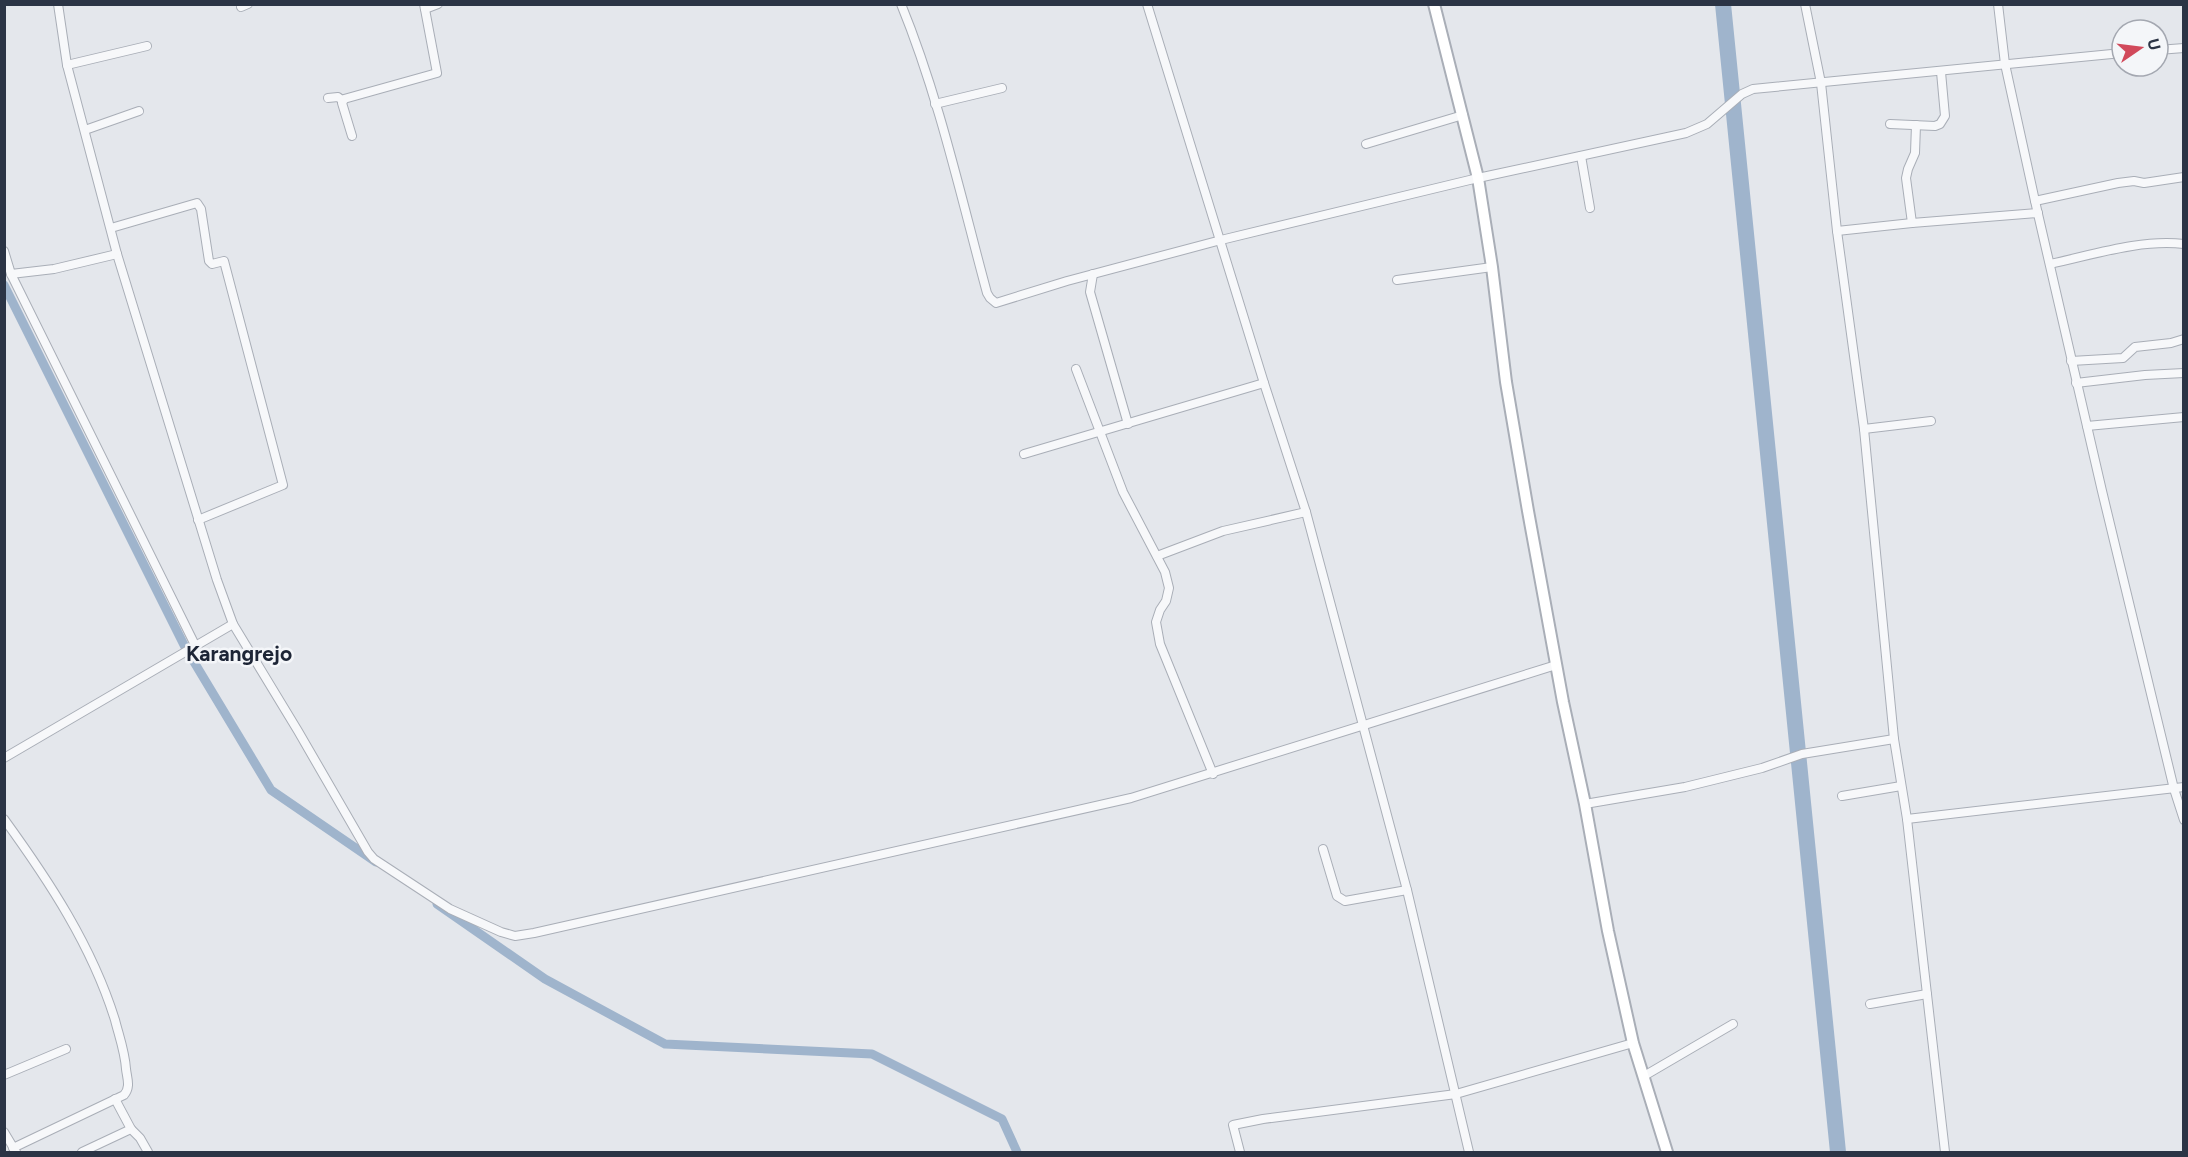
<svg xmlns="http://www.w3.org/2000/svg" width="2188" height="1157" viewBox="0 0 2188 1157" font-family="Figtree,sans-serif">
	<rect width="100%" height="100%" fill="#e4e7ec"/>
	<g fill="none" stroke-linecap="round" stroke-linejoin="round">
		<g stroke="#9fb4cc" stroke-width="9">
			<path d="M 4,285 L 185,647 L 271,790 L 376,862"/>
			<path d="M 437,904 L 545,979 L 665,1044 L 872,1054 L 1002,1119 L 1017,1152"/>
		</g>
		<path stroke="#9fb4cc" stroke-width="16" d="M 1723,4 L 1838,1152"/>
		<defs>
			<g id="street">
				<path d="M 58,4 L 67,65 L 117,254 L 217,580 L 233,624 L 298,731 L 368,852 L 374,859 L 450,909 L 501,932 L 515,936 L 534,933 L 1131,798 L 1556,665"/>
				<path d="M 901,4 C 939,97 961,197 987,293 L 990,298 L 996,303 L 1067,281 L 1221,240 L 1478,178 L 1686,133 L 1707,124 L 1742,94 L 1753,89 L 2122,53"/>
				<path d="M 1147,4 L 1264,383 L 1306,512 L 1407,890 L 1469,1152"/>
				<path d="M 1805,4 L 1821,83 L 1837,231 L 1864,429 L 1894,739 L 1907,819 L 1945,1152"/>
				<path d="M 1998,4 L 2005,64 L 2035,201 L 2102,491 L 2174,789 L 2184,820"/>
				<path d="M 241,7 L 248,4"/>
				<path d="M 425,9 L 438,4"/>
				<path d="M 2158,50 L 2184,48"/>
				<path d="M 67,65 L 147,46"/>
				<path d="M 328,98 L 338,97 L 343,101"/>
				<path d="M 935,104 L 1002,88"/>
				<path d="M 1890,124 L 1935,126 L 1940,124 L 1945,116 L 1941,72"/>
				<path d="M 85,130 L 139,111"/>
				<path d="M 352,136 L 342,103 L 344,99 L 437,73 L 424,4"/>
				<path d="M 1366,144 L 1463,115"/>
				<path d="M 1581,156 L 1590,208"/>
				<path d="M 2035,201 L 2118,183 L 2134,181 L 2144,183 L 2184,177"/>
				<path d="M 1912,223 L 1906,178 L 1908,169 L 1915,153 L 1916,125"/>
				<path d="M 111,228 L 197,203 L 201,209 L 209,261 L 212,264 L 224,261 L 283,485 L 198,520"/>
				<path d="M 1837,231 L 1912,223 L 2038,213"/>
				<path d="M 4,251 L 11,274 L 195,645"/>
				<path d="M 2050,264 C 2093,255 2139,239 2184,244"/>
				<path d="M 11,274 L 54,269 L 117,254"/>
				<path d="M 1093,274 L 1090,292 L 1128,424"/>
				<path d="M 1397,280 L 1492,267"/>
				<path d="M 2071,361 L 2123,358 L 2135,347 L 2171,343 L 2184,339"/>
				<path d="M 1076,369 L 1123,492 L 1165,572 L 1169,588 L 1166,601 L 1160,610 L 1156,622 L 1160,644 L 1213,774"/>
				<path d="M 2076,383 L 2145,375 L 2184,373"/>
				<path d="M 2087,426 L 2184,417"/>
				<path d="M 1864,429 L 1931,421"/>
				<path d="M 1024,454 L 1264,383"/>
				<path d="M 1157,556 L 1223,531 L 1306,512"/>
				<path d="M 4,758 L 233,624"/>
				<path d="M 1842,796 L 1901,786"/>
				<path d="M 1585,804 L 1685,787 L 1762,768 L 1802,754 L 1894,739"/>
				<path d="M 4,819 C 49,881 92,946 115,1020 C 119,1036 125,1052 126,1069 C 127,1078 131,1087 124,1095 L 13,1148"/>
				<path d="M 1907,819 L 2184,787"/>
				<path d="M 1323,849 L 1337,896 L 1345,901 L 1407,890"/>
				<path d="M 1870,1004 L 1927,994"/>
				<path d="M 4,1075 L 66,1049"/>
				<path d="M 1644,1076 L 1733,1024"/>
				<path d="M 115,1099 L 131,1129"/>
				<path d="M 4,1132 L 16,1152"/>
				<path d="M 82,1152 L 131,1129 L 140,1138 L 148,1152"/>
				<path d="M 1240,1152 L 1233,1125 L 1263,1119 L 1456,1094 L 1633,1043"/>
			</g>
			<path id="secondary" d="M 1434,4 L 1478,178 L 1492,267 L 1506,382 L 1528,511 L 1563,702 L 1585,804 L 1608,931 L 1633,1043 L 1667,1152"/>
		</defs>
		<use href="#street" stroke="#a9aeb7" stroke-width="10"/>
		<use href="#secondary" stroke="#a9aeb7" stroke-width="14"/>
		<use href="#street" stroke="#f7f8fa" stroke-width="8"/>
		<use href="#secondary" stroke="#fff" stroke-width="10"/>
	</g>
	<g text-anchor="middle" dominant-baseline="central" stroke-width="5" stroke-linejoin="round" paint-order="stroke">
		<g font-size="21" font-weight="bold" fill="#1d2536" stroke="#f4f6f9">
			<text x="239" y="653">Karangrejo</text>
		</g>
	</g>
	<rect width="2188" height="1157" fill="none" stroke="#2b3445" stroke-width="12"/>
	<g transform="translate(2140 48) rotate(76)"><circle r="28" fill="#f4f6f9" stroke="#a4a8b1" stroke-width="1.5"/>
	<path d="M0-4.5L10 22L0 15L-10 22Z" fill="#d1495b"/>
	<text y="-9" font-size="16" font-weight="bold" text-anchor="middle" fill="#2b3445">U</text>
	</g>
</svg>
